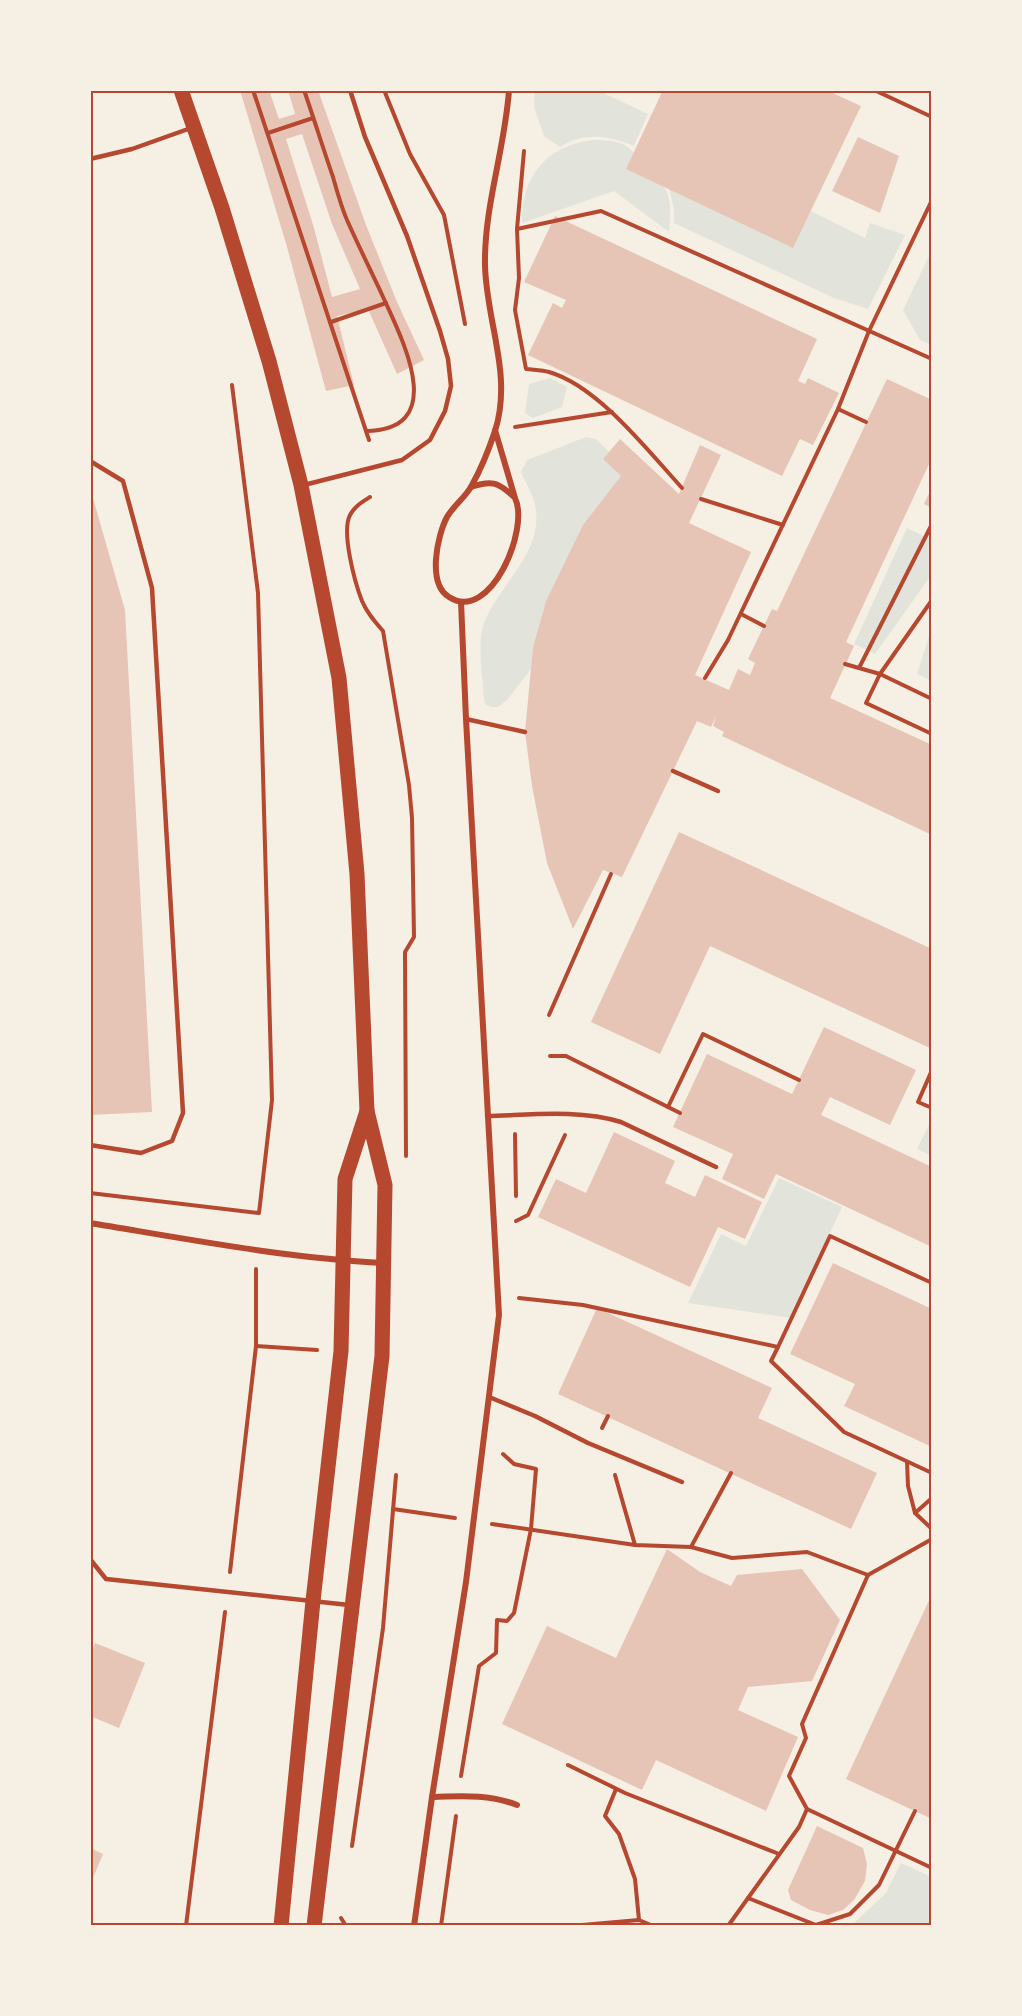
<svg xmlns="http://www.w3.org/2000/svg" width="1022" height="2016" viewBox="0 0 1022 2016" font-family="'Sofia Sans Condensed',sans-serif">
	<rect width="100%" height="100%" fill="#f6efe4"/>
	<g fill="#e2e4dc">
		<path d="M 535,90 L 597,90 L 648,114 L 634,146 C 610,136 584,131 560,147 L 544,136 L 534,107 Z"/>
		<path d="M 592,140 C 607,140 624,140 634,153 L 633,155 C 664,184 674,187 669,232 L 614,191 L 522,223 C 521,177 546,146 592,140 Z"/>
		<path d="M 669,187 L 799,234 L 811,211 L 865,238 L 870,223 L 905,235 L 868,309 L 834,298 L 674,223 L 674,209 Z"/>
		<path d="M 932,250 L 932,345 L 920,340 L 903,310 Z"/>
		<path d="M 550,378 L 567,387 L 562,407 L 533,418 L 525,413 L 529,384 Z"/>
		<path d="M 586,437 L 596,439 L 609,452 L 603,459 L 621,476 L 546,601 L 533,647 L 531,669 L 507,700 L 498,707 L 492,707 L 486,705 L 484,700 C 483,679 477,646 483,626 C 497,584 548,551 534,501 C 531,491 525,481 521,472 L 527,460 Z"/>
		<path d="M 907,528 L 932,540 L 932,574 L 875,654 L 854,644 Z"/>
		<path d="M 932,627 L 932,681 L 917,674 Z"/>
		<path d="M 932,1118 L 932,1156 L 917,1149 Z"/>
		<path d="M 779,1178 L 842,1207 L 791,1318 L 688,1303 L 721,1234 L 746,1246 Z"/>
		<path d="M 901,1863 L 932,1877 L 932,1926 L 851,1926 L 886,1893 Z"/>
	</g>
	<g fill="#e6c5b7" fill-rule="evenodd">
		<path d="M 240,90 L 269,90 L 279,119 L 295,114 L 288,90 L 318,90 L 366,225 L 397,302 L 424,360 L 397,374 L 368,309 L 337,316 L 354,385 L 326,391 L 287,247 ZM 302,134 L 332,224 L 360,289 L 332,297 L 314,228 L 286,139 Z"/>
		<path d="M 663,90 L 826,90 L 861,106 L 793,248 L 626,169 Z"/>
		<path d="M 858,137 L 899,156 L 880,213 L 832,191 Z"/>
		<path d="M 555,216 L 817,339 L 798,381 L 805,384 L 808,378 L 839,393 L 813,445 L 800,439 L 782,476 L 528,355 L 553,303 L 562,308 L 566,300 L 524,282 Z"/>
		<path d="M 887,379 L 932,400 L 932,463 L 930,462 L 846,642 L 854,646 L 830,698 L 932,745 L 932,835 L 722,736 L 724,732 L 713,726 L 716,716 L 711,727 L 697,721 L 622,877 L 603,870 L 573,929 L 547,863 L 532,786 L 525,732 L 533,647 L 546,601 L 583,525 L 621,476 L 603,459 L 620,439 L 679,494 L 700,445 L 721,455 L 689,523 L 751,552 L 695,675 L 729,690 L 738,669 L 750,675 L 755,663 L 748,659 L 772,609 L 777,611 Z"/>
		<path d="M 932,487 L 932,508 L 924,504 Z"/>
		<path d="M 91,491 L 125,610 L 152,1112 L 90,1115 Z"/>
		<path d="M 679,832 L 932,949 L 932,1049 L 710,946 L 660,1054 L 591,1022 Z"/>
		<path d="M 824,1027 L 916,1070 L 890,1125 L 830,1097 L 821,1115 L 932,1167 L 932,1247 L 776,1174 L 764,1199 L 722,1179 L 733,1154 L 673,1127 L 707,1054 L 792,1094 Z"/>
		<path d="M 614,1132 L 675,1161 L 665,1183 L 695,1197 L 705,1175 L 762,1202 L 745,1239 L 718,1227 L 690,1287 L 538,1217 L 556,1179 L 586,1193 Z"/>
		<path d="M 833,1263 L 932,1309 L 932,1447 L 844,1406 L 855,1384 L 790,1354 Z"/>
		<path d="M 597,1308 L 772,1388 L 758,1418 L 877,1473 L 851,1529 L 558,1394 Z"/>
		<path d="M 667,1549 L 700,1572 L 731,1586 L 737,1575 L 802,1569 L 840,1620 L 812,1681 L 748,1687 L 738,1710 L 798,1737 L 766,1811 L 656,1760 L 642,1790 L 502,1724 L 547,1626 L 616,1658 Z"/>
		<path d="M 932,1594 L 932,1819 L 846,1779 Z"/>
		<path d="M 95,1643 L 145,1663 L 119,1728 L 90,1716 L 90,1656 Z"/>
		<path d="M 817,1826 L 863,1848 L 867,1864 L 865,1881 L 854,1900 L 843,1910 L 828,1915 L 810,1910 L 791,1900 L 788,1890 Z"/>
		<path d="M 90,1848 L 103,1854 L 90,1885 Z"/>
	</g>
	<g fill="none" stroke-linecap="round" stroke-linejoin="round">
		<g stroke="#b5482f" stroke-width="4">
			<path d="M 253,90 L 369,440"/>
			<path d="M 304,90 C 314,119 323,148 333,177 C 337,191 341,206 347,220 C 359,247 372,273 384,299 C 403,341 449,430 366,431"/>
			<path d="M 384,90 L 410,154 L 444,215 L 465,324"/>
			<path d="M 874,90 L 932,117"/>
			<path d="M 268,133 L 313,118"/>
			<path d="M 524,151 L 517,229 L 519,278 L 515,310 L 526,369 C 534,370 542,370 549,372 C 598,386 648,451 682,488"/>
			<path d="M 517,229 L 601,211 L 932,359"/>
			<path d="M 331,322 L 386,303"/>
			<path d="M 838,409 L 866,422"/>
			<path d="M 515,427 L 612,412"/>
			<path d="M 370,497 C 362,502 355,506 350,515 C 341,532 355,583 362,601 C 367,613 375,622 383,631 L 409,785 L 412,818 L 414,937 L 405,952 L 406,1156"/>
			<path d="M 701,499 L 783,525"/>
			<path d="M 932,600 L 880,674 L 932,699"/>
			<path d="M 741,614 L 764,626"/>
			<path d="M 845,664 L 880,674 L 866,703 L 932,734"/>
			<path d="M 859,668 L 932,524"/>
			<path d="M 705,678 L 728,640 L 838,409 L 869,331 L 932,200"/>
			<path d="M 549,1015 L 611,874"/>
			<path d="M 550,1056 L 566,1056 L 680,1113"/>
			<path d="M 932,1070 L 918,1102 L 932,1108"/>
			<path d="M 668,1107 L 703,1034 L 799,1080"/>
			<path d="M 515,1134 L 516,1196"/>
			<path d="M 90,1193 L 259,1213 L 272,1100 L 258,593 L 232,385"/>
			<path d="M 516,1221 L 528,1215 L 565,1135"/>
			<path d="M 519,1298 L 583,1305 L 778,1347 L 830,1236 L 932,1283"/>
			<path d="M 256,1346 L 317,1350"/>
			<path d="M 778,1347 L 771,1361 L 844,1432 L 932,1473"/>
			<path d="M 602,1428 L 608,1416"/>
			<path d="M 907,1462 L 908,1486 L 915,1513 L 932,1529"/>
			<path d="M 615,1475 L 635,1545"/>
			<path d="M 393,1509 L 455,1518"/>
			<path d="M 915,1513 L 932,1498"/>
			<path d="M 492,1524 L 635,1545 L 691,1547 L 732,1558 L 807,1552 L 868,1575"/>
			<path d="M 932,1539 L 868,1575 L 802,1724 L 806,1738 L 789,1776 L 807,1809 L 932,1868"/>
			<path d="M 691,1547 L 731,1473"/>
			<path d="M 230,1572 L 256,1346 L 256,1269"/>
			<path d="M 568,1765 L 625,1793 L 779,1854"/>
			<path d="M 461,1776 L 479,1666 L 496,1653 L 497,1620 L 507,1621 L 514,1613 L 531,1529 L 536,1469 L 514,1464 L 503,1454"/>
			<path d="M 616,1789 L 605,1816 L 619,1834 L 635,1879 L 639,1920"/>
			<path d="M 352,1846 L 383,1628 L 396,1475"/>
			<path d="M 748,1898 L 816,1925 L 850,1914 L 879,1885 L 915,1811"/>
			<path d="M 341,1918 L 346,1926"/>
			<path d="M 582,1925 L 639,1920 L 653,1926"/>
			<path d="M 818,1925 L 836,1926"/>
			<path d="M 186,1926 L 225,1612"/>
			<path d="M 441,1926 L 456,1816"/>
			<path d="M 728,1926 L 799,1827 L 807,1809"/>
		</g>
		<g stroke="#b5482f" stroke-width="4.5">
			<path d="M 90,159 L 132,149 L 191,128"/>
			<path d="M 90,461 L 123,481 L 152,588 L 183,1113 L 172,1141 L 141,1153 L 90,1145"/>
			<path d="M 304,485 L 402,460 L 430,440 L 445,411 L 451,386 L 448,359 L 440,331 L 407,236 L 365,137 L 350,90"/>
			<path d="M 466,719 L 525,732"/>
			<path d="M 673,771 L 718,791"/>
			<path d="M 487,1116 C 530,1115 579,1109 621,1122 L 716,1167"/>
			<path d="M 489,1397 L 535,1416 L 588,1443 L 682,1482"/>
			<path d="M 90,1559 L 106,1579 L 349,1605"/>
		</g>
		<g stroke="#b5482f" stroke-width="6">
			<path d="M 495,430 L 515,498 C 530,529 490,624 449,597 C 427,584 437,536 447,517 C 454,505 466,497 472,485 C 481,469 489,449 495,431 C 513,375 486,321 485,265 C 484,206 505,149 509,90"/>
			<path d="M 471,487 C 491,480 498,482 513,496"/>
			<path d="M 90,1223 C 187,1239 285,1258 384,1263"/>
			<path d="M 432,1797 C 462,1796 489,1794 517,1805"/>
			<path d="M 414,1926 L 432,1797 L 466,1582 L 499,1315 L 466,719 L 461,602"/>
		</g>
		<g stroke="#b5482f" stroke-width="15">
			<path d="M 181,90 L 222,208 L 269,361 L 301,485 L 339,678 L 357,874 L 367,1111 L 385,1185 L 382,1356 L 314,1926"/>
			<path d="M 281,1926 L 313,1601 L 341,1351 L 345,1179 L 367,1111"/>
		</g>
	</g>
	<rect width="1022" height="2016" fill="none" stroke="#f6efe4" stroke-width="183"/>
	<rect x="92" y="92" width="838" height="1832" fill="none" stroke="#b5482f" stroke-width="2"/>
</svg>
